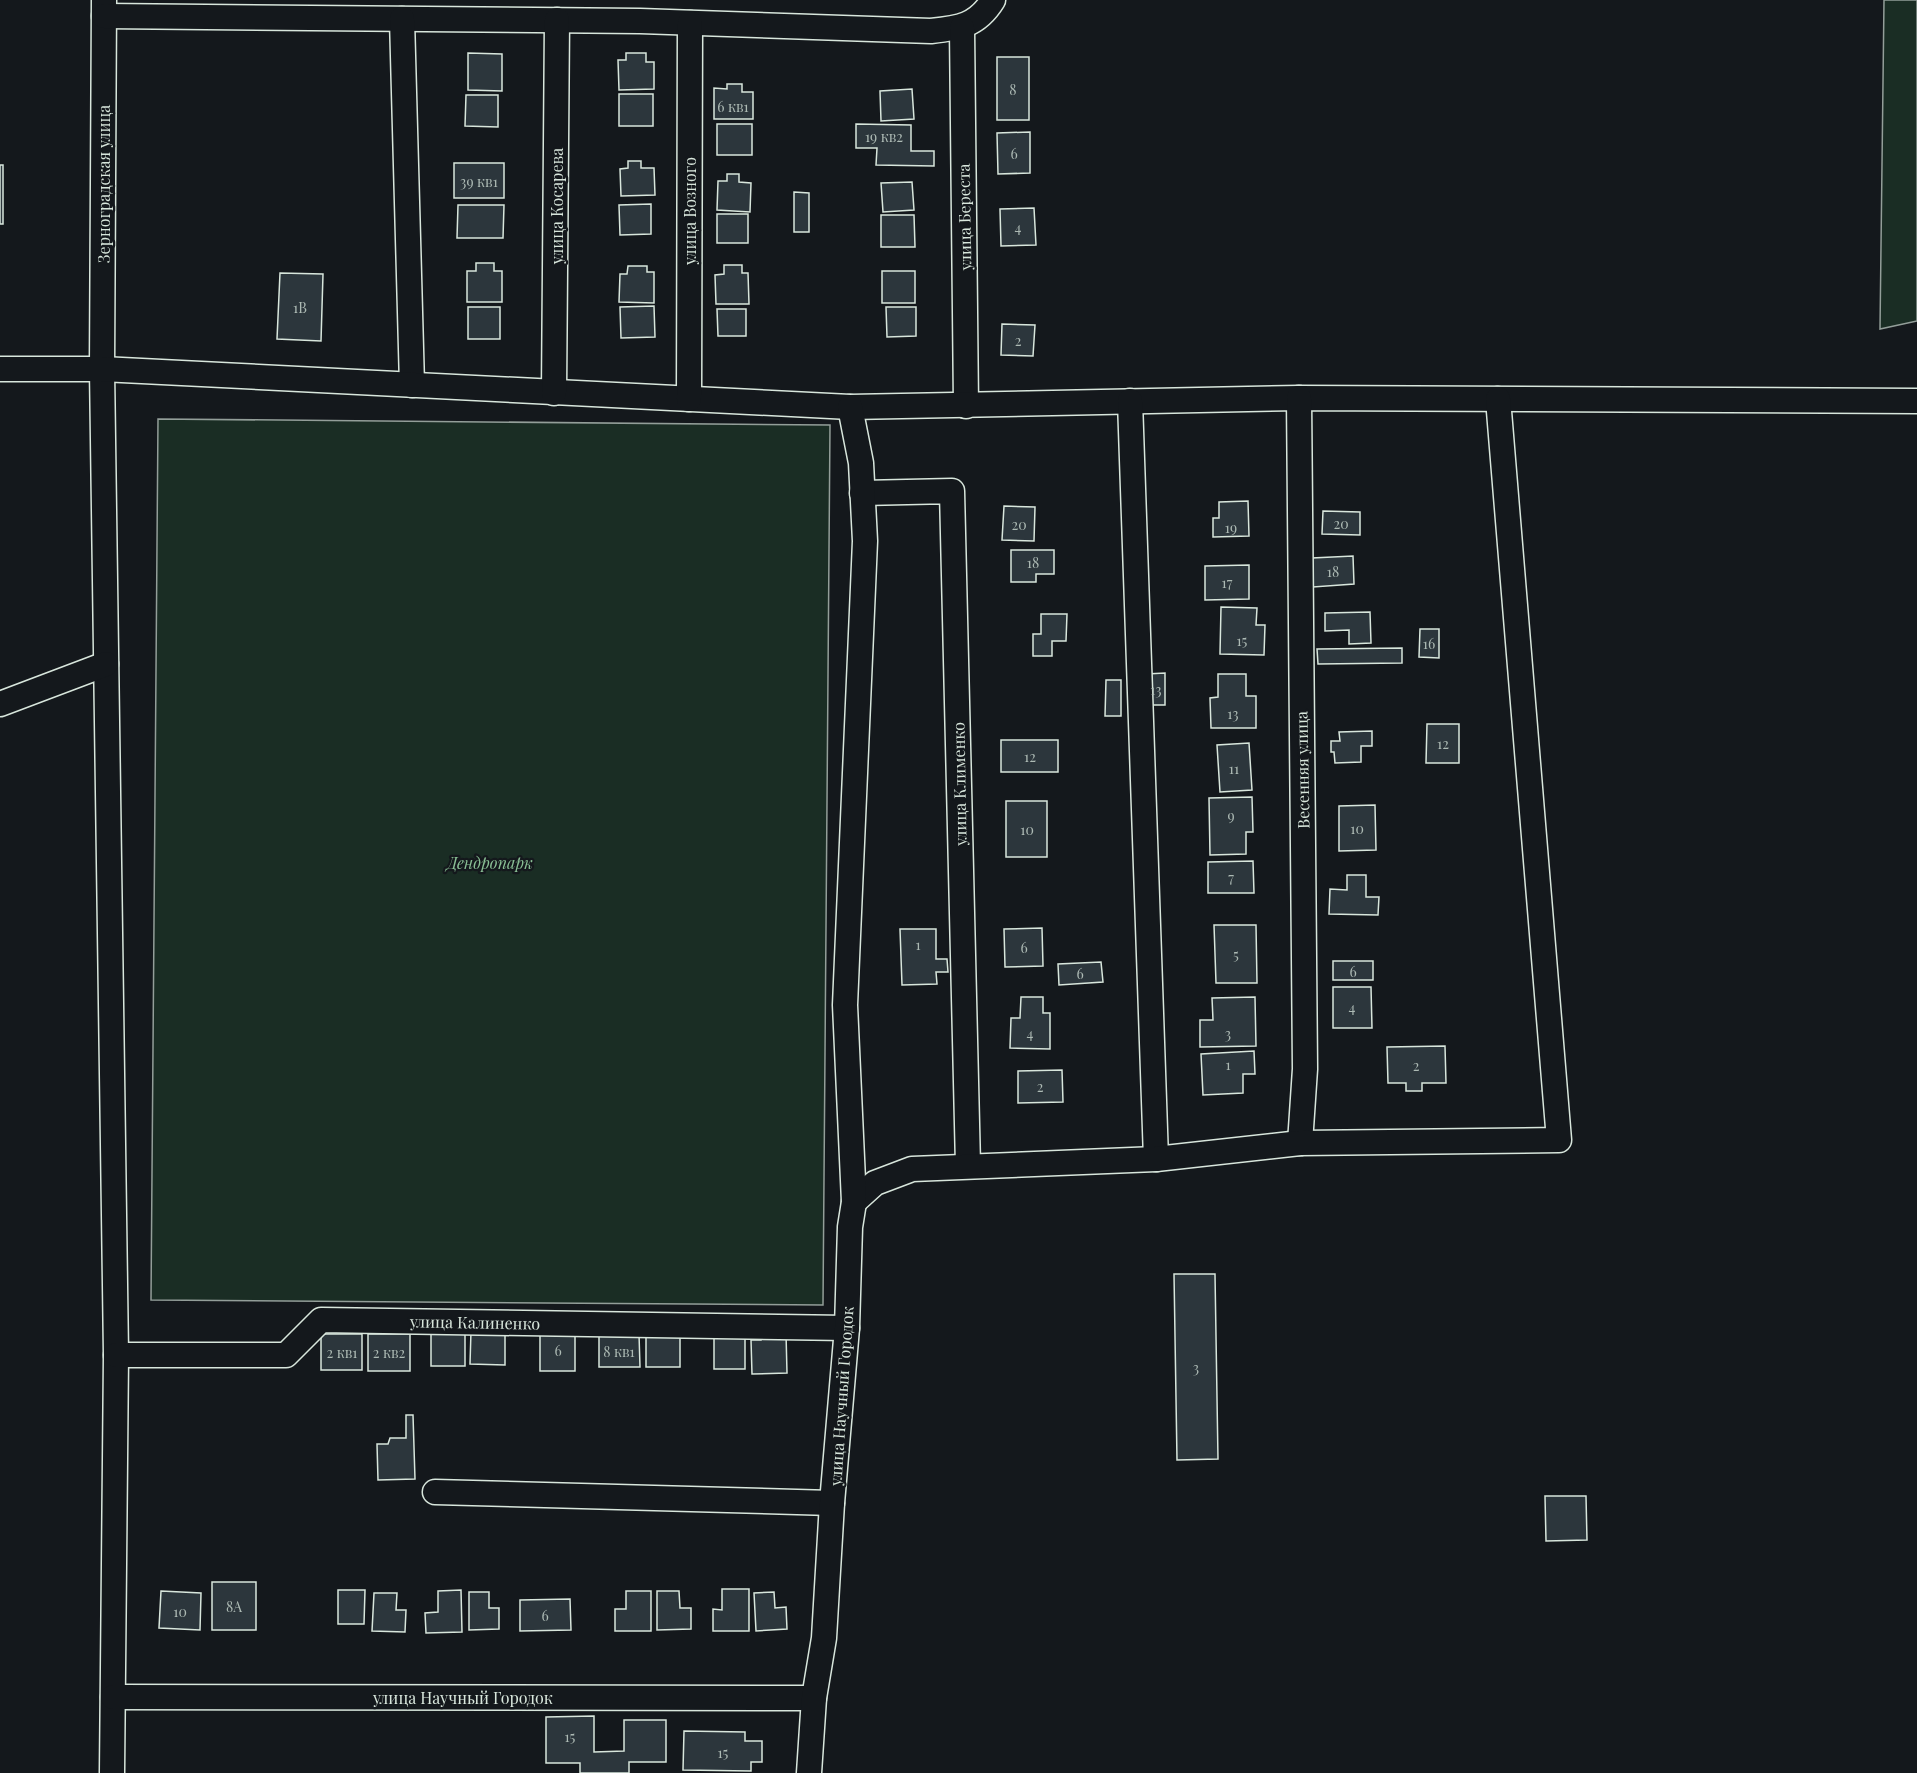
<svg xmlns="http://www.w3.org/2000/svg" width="1917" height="1773" viewBox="0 0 1917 1773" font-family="'Playfair Display',serif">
	<rect width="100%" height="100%" fill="#14181c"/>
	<g fill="#1a2d24" stroke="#939e99" stroke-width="1.5">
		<path d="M 1884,0 L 1917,0 L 1917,321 L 1880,329 Z"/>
		<path d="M 158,419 L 830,425 L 823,1305 L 151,1300 Z"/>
	</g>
	<g fill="#2c363c" stroke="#d8e6dc" stroke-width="1.5">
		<path d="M 468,53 L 502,54 L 502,91 L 468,90 Z"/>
		<path d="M 626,53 L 646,53 L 646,62 L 654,62 L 654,89 L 619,90 L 618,60 L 626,60 Z"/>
		<rect x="997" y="57" width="32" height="63"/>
		<path d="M 727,84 L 742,84 L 742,92 L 753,92 L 753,119 L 714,119 L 714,88 L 727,89 Z"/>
		<path d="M 912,89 L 914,119 L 881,121 L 880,91 Z"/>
		<rect x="619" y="94" width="34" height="32"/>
		<path d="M 466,95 L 498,95 L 498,127 L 465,126 Z"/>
		<rect x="717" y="124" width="35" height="31"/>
		<path d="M 856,124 L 911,125 L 911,151 L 934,151 L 934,166 L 876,165 L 877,148 L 856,148 Z"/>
		<path d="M 1030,132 L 1030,173 L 998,174 L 997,133 Z"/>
		<path d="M 628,161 L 641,161 L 641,168 L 654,168 L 655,195 L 621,196 L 620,169 L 628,168 Z"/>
		<rect x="454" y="163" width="50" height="35"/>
		<rect x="0" y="165" width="3" height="59"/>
		<path d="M 727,174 L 739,174 L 739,182 L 751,183 L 750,212 L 717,210 L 718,181 L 727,181 Z"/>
		<path d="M 912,182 L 914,210 L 883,212 L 881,183 Z"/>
		<path d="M 794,192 L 809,193 L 809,232 L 794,232 Z"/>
		<path d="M 651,204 L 651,234 L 620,235 L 619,205 Z"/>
		<path d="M 458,205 L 504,205 L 503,238 L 457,238 Z"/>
		<path d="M 1034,208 L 1036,245 L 1001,246 L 1000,209 Z"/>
		<rect x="717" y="214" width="31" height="29"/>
		<path d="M 881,215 L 914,215 L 915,247 L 881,247 Z"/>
		<path d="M 476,263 L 494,263 L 494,271 L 502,271 L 502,302 L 467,302 L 467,271 L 476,271 Z"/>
		<path d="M 724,265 L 742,265 L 742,273 L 748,273 L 749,304 L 716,304 L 715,275 L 724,274 Z"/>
		<path d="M 628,266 L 647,266 L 647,272 L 654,272 L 654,303 L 619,302 L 620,274 L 627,274 Z"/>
		<rect x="882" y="271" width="33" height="32"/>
		<path d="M 280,273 L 323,274 L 321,341 L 277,339 Z"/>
		<path d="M 654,306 L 655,337 L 621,338 L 620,307 Z"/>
		<rect x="468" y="307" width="32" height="32"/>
		<path d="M 886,307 L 916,307 L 916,336 L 887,337 Z"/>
		<path d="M 717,309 L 746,309 L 746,336 L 718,336 Z"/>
		<path d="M 1002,324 L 1035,325 L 1033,356 L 1001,355 Z"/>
		<path d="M 1248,501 L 1249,536 L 1213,537 L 1213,518 L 1219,518 L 1219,502 Z"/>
		<path d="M 1004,506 L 1035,507 L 1034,541 L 1002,540 Z"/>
		<path d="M 1323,511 L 1360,512 L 1360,535 L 1322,534 Z"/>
		<path d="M 1011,550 L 1054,550 L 1054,574 L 1036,574 L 1036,582 L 1011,582 Z"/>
		<path d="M 1353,556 L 1354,584 L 1313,587 L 1312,558 Z"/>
		<path d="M 1249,565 L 1249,599 L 1205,600 L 1205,566 Z"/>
		<path d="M 1221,607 L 1257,608 L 1256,625 L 1265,625 L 1264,655 L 1220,654 Z"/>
		<path d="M 1370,612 L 1371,643 L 1349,644 L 1349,630 L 1325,631 L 1325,613 Z"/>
		<path d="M 1041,614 L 1067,614 L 1066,641 L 1052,641 L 1052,656 L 1033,656 L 1033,634 L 1041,634 Z"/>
		<path d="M 1420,629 L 1439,629 L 1439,658 L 1419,657 Z"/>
		<path d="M 1402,648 L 1402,663 L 1318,664 L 1317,649 Z"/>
		<path d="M 1165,673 L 1165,705 L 1146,705 L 1146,674 Z"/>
		<path d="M 1218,674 L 1246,674 L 1246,696 L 1256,696 L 1256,728 L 1211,728 L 1210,698 L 1218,697 Z"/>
		<path d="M 1106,680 L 1121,680 L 1121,716 L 1105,716 Z"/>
		<path d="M 1427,724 L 1459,724 L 1459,763 L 1426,763 Z"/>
		<path d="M 1372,731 L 1372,746 L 1361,746 L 1361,762 L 1335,763 L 1334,752 L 1331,752 L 1331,741 L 1340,741 L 1339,732 Z"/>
		<rect x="1001" y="740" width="57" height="32"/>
		<path d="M 1249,743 L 1252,790 L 1220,792 L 1217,745 Z"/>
		<path d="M 1252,797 L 1253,832 L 1246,832 L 1246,854 L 1210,855 L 1209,798 Z"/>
		<rect x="1006" y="801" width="41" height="56"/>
		<path d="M 1375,805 L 1376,850 L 1339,851 L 1339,806 Z"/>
		<path d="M 1253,861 L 1254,893 L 1208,893 L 1208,862 Z"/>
		<path d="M 1347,875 L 1366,875 L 1366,897 L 1379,897 L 1378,915 L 1329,914 L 1330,889 L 1347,890 Z"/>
		<path d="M 1214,925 L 1256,925 L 1257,983 L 1216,983 Z"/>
		<path d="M 1042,928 L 1043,966 L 1005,967 L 1004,929 Z"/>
		<path d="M 900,929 L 936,929 L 936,959 L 947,959 L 948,972 L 936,972 L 937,984 L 902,985 Z"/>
		<rect x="1333" y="961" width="40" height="19"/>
		<path d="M 1101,962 L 1103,982 L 1059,985 L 1058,964 Z"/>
		<path d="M 1333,987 L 1371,987 L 1372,1028 L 1333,1028 Z"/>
		<path d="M 1021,997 L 1043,997 L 1043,1013 L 1050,1013 L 1050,1049 L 1010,1048 L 1011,1018 L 1020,1018 Z"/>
		<path d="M 1255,997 L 1256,1046 L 1200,1047 L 1200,1020 L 1213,1020 L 1212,998 Z"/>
		<path d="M 1445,1046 L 1446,1083 L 1422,1083 L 1422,1091 L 1406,1091 L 1406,1083 L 1388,1083 L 1387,1047 Z"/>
		<path d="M 1254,1051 L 1255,1074 L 1243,1074 L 1243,1093 L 1203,1095 L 1201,1054 Z"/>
		<path d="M 1062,1070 L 1063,1102 L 1018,1103 L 1018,1071 Z"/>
		<path d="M 1174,1274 L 1215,1274 L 1218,1459 L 1177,1460 Z"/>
		<rect x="540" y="1329" width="35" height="42"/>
		<path d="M 471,1331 L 505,1331 L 505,1365 L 470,1364 Z"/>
		<rect x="431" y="1332" width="34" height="34"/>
		<path d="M 680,1332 L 680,1367 L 646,1367 L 646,1333 Z"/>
		<path d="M 714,1333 L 745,1337 L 745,1369 L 714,1369 Z"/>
		<path d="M 761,1333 L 786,1333 L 787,1373 L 752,1374 L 751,1340 L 761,1340 Z"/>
		<rect x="321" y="1334" width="41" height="36"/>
		<rect x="368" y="1334" width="42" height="37"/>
		<path d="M 599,1334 L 639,1334 L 640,1367 L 599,1367 Z"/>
		<path d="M 406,1415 L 413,1415 L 415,1479 L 378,1480 L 377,1444 L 388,1444 L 390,1438 L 406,1438 Z"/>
		<path d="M 1545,1496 L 1586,1496 L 1587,1540 L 1546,1541 Z"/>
		<rect x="212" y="1582" width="44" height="48"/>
		<path d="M 722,1589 L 749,1589 L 749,1631 L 713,1631 L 713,1609 L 722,1610 Z"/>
		<path d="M 338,1590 L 365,1590 L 364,1624 L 338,1624 Z"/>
		<path d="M 461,1590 L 462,1632 L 426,1633 L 425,1613 L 438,1612 L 438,1591 Z"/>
		<path d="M 161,1591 L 201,1593 L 200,1630 L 159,1628 Z"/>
		<path d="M 626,1591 L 651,1591 L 651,1631 L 615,1631 L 615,1609 L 626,1609 Z"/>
		<path d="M 657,1591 L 679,1591 L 680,1608 L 691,1608 L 691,1629 L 657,1630 Z"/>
		<path d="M 469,1592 L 489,1592 L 489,1608 L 499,1608 L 499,1629 L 469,1630 Z"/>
		<path d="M 774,1592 L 775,1608 L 786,1607 L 787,1629 L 756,1631 L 754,1593 Z"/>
		<path d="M 374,1593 L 397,1593 L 396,1610 L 406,1610 L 405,1632 L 372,1631 Z"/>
		<path d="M 570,1599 L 571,1630 L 520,1631 L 520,1600 Z"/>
		<path d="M 594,1716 L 594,1752 L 624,1751 L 624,1720 L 666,1720 L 666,1762 L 629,1762 L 629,1773 L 580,1773 L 580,1763 L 546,1763 L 546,1717 Z"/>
		<path d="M 684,1731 L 745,1732 L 745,1741 L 762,1741 L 762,1762 L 751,1762 L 751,1771 L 683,1770 Z"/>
	</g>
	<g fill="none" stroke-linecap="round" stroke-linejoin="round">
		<defs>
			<g id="minor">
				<path d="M 104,0 L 102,369 L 116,1355 L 112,1773"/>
				<path d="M 104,16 L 640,21 L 931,31 C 959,28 977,26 993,0"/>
				<path d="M 402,19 L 412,385"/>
				<path d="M 962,28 L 966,406"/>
				<path d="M 0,369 L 102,369 L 850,407 L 1299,398 L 1917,401"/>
				<path d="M 554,393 L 557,20"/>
				<path d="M 1299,398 L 1305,1069 L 1300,1143"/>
				<path d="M 689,399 L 690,23"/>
				<path d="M 1130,401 L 1156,1159"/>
				<path d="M 862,493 L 952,491 L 968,1166"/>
				<path d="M 0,704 L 106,664"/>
				<path d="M 854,1202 L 875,1183 L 912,1169 L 1156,1159 L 1300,1143 L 1559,1140 L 1498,399"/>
				<path d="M 116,1355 L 286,1355 L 321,1320 L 847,1328"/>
				<path d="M 435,1492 L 832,1503"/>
				<path d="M 113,1697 L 814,1698"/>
				<path d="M 809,1773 L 814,1698 L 824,1638 L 832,1503 L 847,1328 L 850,1227 L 854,1202 L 845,1005 L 865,541 L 861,463 L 850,407"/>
			</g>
		</defs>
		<use href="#minor" stroke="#d8e6dc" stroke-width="27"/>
		<use href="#minor" stroke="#14181c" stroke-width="24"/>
	</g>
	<g text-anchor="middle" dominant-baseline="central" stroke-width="4.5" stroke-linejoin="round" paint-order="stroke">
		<g font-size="14" fill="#adbab4">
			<text x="1013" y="89">8</text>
			<text x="733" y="106">6 кв1</text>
			<text x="884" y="136">19 кв2</text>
			<text x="1014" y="153">6</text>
			<text x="479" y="181">39 кв1</text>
			<text x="1018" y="227">4</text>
			<text x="300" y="307">1В</text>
			<text x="1018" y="340">2</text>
			<text x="1341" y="523">20</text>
			<text x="1019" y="524">20</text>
			<text x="1231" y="527">19</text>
			<text x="1033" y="562">18</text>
			<text x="1333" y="571">18</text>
			<text x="1227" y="582">17</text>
			<text x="1242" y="640">15</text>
			<text x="1429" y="643">16</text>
			<text x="1156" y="689">13</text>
			<text x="1233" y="713">13</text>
			<text x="1443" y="743">12</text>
			<text x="1030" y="756">12</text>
			<text x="1234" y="768">11</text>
			<text x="1231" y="815">9</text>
			<text x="1357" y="828">10</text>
			<text x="1027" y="829">10</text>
			<text x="1231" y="877">7</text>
			<text x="918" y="944">1</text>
			<text x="1024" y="947">6</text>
			<text x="1236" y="954">5</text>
			<text x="1353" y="971">6</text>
			<text x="1080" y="973">6</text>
			<text x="1352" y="1007">4</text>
			<text x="1030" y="1033">4</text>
			<text x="1228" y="1033">3</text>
			<text x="1228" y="1064">1</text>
			<text x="1416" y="1065">2</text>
			<text x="1040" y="1086">2</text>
			<text x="558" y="1350">6</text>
			<text x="619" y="1351">8 кв1</text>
			<text x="342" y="1352">2 кв1</text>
			<text x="389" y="1352">2 кв2</text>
			<text x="1196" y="1367">3</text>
			<text x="234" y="1606">8А</text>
			<text x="180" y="1611">10</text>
			<text x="545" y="1615">6</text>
			<text x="570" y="1736">15</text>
			<text x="723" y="1752">15</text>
		</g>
		<g font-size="16" fill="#d8e6dc" stroke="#14181c">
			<text transform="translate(103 184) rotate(-90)">Зерноградская улица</text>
			<text transform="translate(556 206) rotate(-90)">улица Косарева</text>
			<text transform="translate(689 211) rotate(-90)">улица Возного</text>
			<text transform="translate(964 217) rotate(-91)">улица Береста</text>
			<text transform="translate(1302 770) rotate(-91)">Весенняя улица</text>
			<text transform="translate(959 784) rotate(-91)">улица Клименко</text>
			<text transform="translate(475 1322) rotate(1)">улица Калиненко</text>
			<text transform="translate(841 1396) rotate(-86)">улица Научный Городок</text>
			<text x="463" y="1697">улица Научный Городок</text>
		</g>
		<g font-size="16" font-style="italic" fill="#8ac095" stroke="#14181c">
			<text x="490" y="862">Дендропарк</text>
		</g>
	</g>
</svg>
